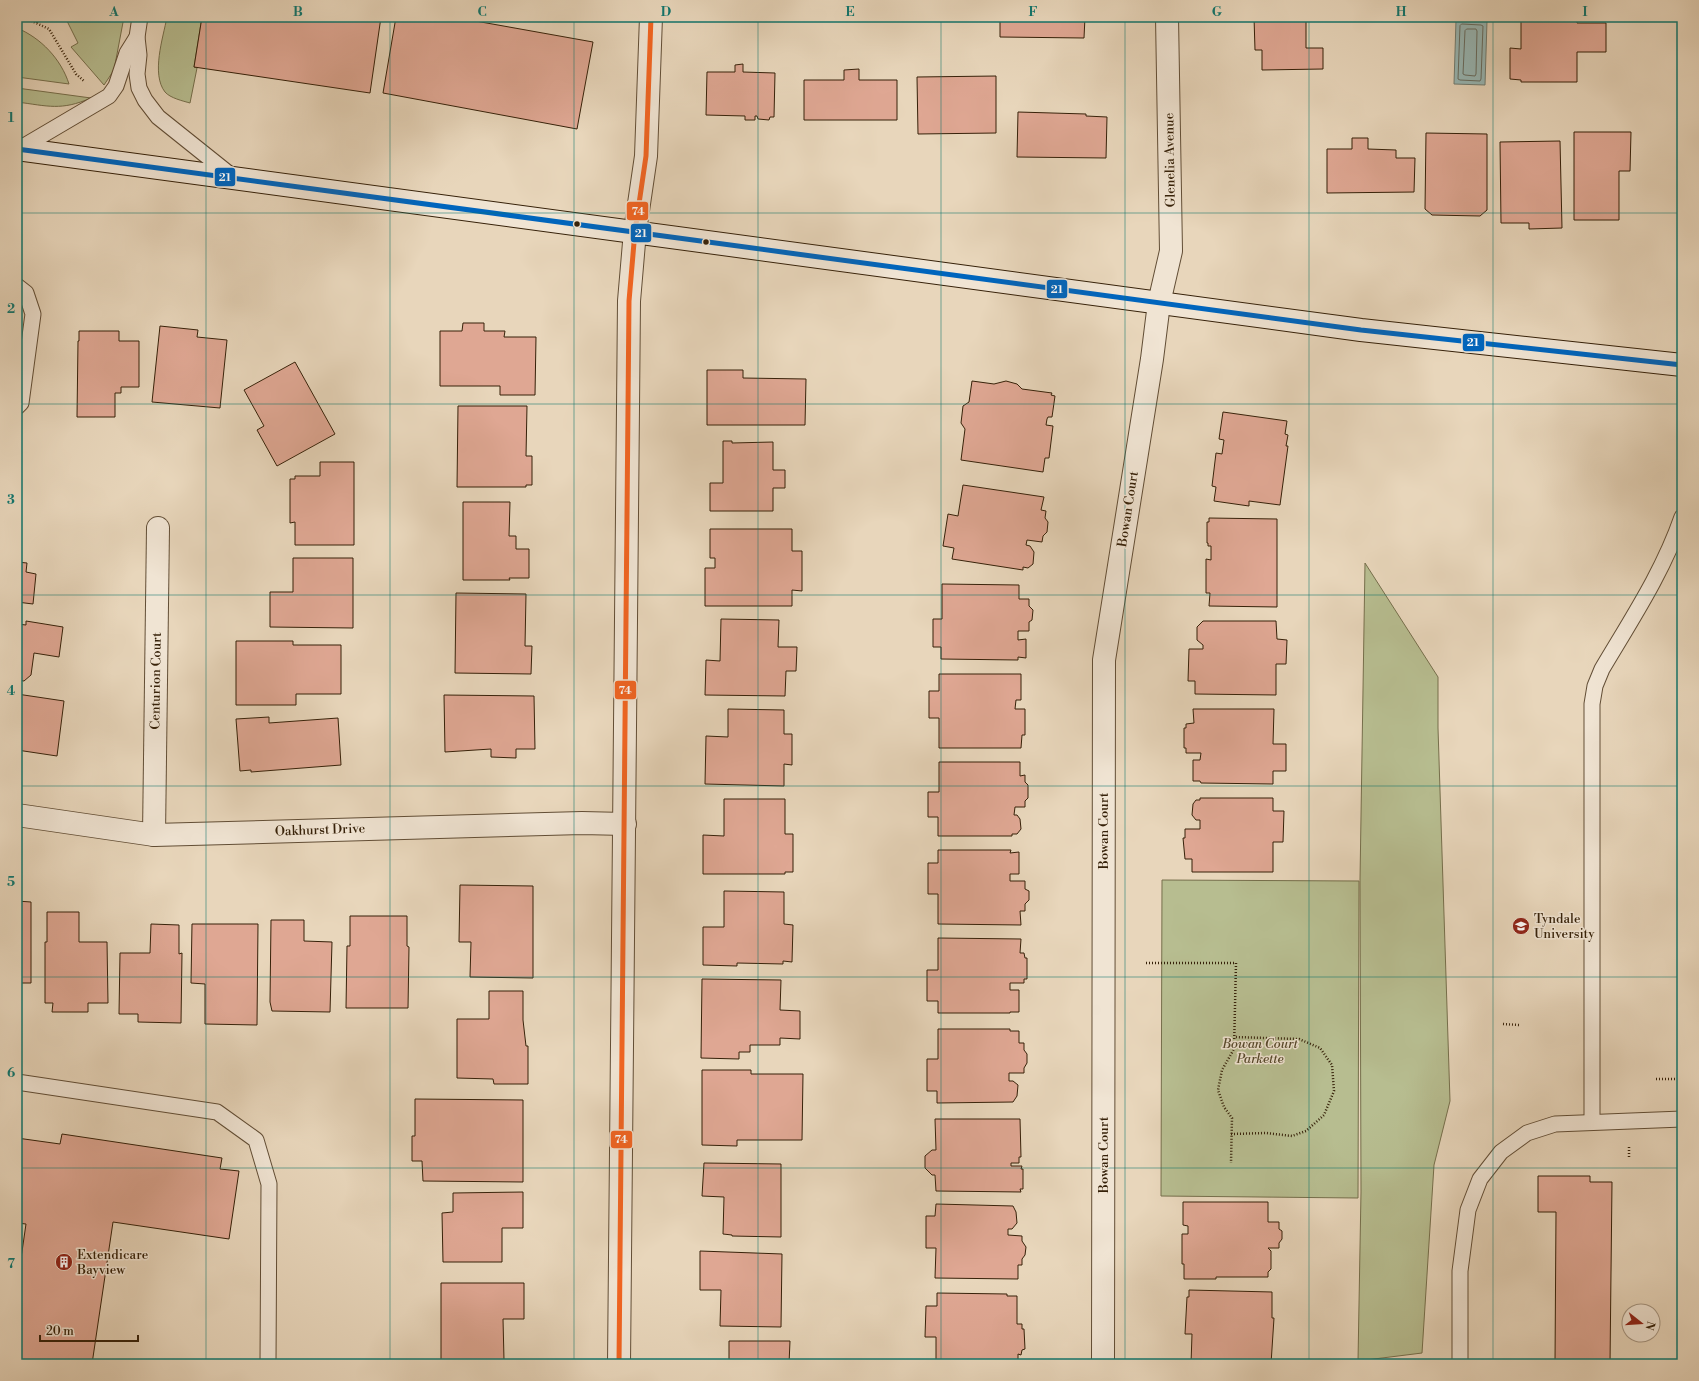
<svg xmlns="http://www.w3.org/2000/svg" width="1699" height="1381" viewBox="0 0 1699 1381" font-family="'Libre Bodoni',serif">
	<rect width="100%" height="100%" fill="#e8d6bb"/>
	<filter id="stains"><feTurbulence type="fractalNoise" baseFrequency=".005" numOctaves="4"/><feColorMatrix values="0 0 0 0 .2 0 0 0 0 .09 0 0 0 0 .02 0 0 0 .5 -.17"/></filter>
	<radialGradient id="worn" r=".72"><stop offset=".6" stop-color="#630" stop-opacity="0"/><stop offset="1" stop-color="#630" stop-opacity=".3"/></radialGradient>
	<g fill="#b7bd90" stroke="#766f4c">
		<path d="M 65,17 L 124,17 L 114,70 L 104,85 L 71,47 L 78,43 Z"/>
		<path d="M 167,17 L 202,17 L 194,67 L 197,68 L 190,103 C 183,101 170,98 165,92 C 151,74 163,38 167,17 Z"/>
		<path d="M 17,28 C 41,38 61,59 69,84 L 17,77 Z"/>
		<path d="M 17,88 L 91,98 C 61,111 48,106 17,102 Z"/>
		<path d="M 1365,563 L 1438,677 L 1438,728 L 1450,1101 L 1434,1165 L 1422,1353 L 1358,1361 L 1361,1192 L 1360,880 Z"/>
		<path d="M 1162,880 L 1359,881 L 1358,1198 L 1161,1196 Z"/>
	</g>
	<path fill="#98b8b6" stroke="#717c71" d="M 1456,20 L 1487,21 L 1485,85 L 1454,84 Z"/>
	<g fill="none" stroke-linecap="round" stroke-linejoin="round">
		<g stroke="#676c60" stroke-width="1">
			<path d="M 1462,24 L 1481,25 L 1483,26 L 1481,79 L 1480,81 L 1460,80 L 1458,79 L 1460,26 Z"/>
			<path d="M 1467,29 L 1476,29 L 1477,31 L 1476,74 L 1475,76 L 1465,75 L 1463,74 L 1465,31 Z"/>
		</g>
	</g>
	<g fill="#dfa793" stroke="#362109">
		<path d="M 202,17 L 381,17 L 370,93 L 194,67 Z"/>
		<path d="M 396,17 L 453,17 L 593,42 L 577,129 L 383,93 Z"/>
		<path d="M 1000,17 L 1085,17 L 1084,38 L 1000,37 Z"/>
		<path d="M 1254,17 L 1306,17 L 1306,48 L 1323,48 L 1323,69 L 1262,70 L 1262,50 L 1255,50 Z"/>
		<path d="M 1521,21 L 1577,21 L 1577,23 L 1606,23 L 1606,52 L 1577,52 L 1577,82 L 1521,82 L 1521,80 L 1510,79 L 1510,48 L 1521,49 Z"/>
		<path d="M 743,64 L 743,72 L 775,73 L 774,117 L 770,117 L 769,120 L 758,119 L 757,116 L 755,116 L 755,120 L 745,120 L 745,116 L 706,115 L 707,72 L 735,72 L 735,65 Z"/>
		<path d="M 859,69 L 859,80 L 897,80 L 897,120 L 804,120 L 804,80 L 844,80 L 844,70 Z"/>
		<path d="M 996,76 L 996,133 L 918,134 L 917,77 Z"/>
		<path d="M 1018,112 L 1086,114 L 1086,116 L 1107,117 L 1106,158 L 1017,157 Z"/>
		<path d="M 1574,132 L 1631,132 L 1630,171 L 1619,171 L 1619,220 L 1574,220 Z"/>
		<path d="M 1426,133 L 1487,134 L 1487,210 L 1480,216 L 1432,215 L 1425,209 Z"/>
		<path d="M 1352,138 L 1368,138 L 1368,149 L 1396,150 L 1396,158 L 1415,158 L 1414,192 L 1327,193 L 1327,149 L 1352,149 Z"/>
		<path d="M 1560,141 L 1562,228 L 1529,229 L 1529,223 L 1501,223 L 1500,142 Z"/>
		<path d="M 463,323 L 484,323 L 484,331 L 505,331 L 504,337 L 536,337 L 535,395 L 500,395 L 500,386 L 440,386 L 440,331 L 462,331 Z"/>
		<path d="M 160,326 L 198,330 L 197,337 L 227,340 L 220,408 L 152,402 Z"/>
		<path d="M 79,331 L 119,331 L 119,341 L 139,341 L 139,387 L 121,387 L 121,393 L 115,393 L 115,417 L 77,417 L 78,341 L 79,341 Z"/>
		<path d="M 295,362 L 335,434 L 277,466 L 257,430 L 264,426 L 244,390 Z"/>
		<path d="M 707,370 L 743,370 L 743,378 L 806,379 L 805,425 L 707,425 Z"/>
		<path d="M 972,381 L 994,384 L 1006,381 L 1017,384 L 1022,389 L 1052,393 L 1051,395 L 1055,396 L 1052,417 L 1048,417 L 1047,419 L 1046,425 L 1053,426 L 1049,458 L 1045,458 L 1043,472 L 961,460 L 965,429 L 961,423 L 963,406 L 969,402 Z"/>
		<path d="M 458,406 L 527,406 L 526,456 L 532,456 L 532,485 L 526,485 L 526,487 L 457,487 Z"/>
		<path d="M 1223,412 L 1287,421 L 1285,434 L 1288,435 L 1286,446 L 1288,446 L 1280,505 L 1249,501 L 1249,506 L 1214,501 L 1216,487 L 1212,486 L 1216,453 L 1222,454 L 1224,440 L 1219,439 Z"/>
		<path d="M 723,441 L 732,441 L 732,443 L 773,442 L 773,470 L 785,470 L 785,488 L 773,488 L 773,511 L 710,511 L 710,483 L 723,483 Z"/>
		<path d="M 320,462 L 354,462 L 354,545 L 295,545 L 295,522 L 290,523 L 290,479 L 295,479 L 295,476 L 320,476 Z"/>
		<path d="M 963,485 L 1044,497 L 1041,510 L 1046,511 L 1045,518 L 1048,522 L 1047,532 L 1043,536 L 1042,542 L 1027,540 L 1026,545 L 1030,546 L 1034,552 L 1033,564 L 1028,568 L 1023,567 L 1023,570 L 952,559 L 954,548 L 943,546 L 948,514 L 958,516 Z"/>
		<path d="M 463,502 L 510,502 L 509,536 L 516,536 L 516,549 L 529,549 L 529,578 L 509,578 L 510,580 L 463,580 Z"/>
		<path d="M 1209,518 L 1277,519 L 1277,607 L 1209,606 L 1210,593 L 1206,593 L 1206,559 L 1211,560 L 1211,546 L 1208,546 L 1208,543 L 1207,543 L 1207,522 L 1209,522 Z"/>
		<path d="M 710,529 L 792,529 L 792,551 L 802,551 L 802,591 L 792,590 L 792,606 L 705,606 L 705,568 L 715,568 L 715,558 L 710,558 Z"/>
		<path d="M 293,558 L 353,558 L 353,628 L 270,627 L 270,592 L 293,592 Z"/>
		<path d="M 17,562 L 27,563 L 26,572 L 36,574 L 33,604 L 17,602 Z"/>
		<path d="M 942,584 L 1019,585 L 1019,599 L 1029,599 L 1029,606 L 1033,610 L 1032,620 L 1029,622 L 1029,631 L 1018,631 L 1018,640 L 1026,639 L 1026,658 L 1018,657 L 1018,660 L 941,659 L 941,647 L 933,647 L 933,619 L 942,619 Z"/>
		<path d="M 456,593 L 526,594 L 525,646 L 532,646 L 531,674 L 455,673 Z"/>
		<path d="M 721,619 L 779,620 L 778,647 L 797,647 L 796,671 L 786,671 L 785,696 L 705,695 L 706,660 L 720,661 Z"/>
		<path d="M 26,621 L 63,627 L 59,657 L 34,653 L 31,675 L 24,681 L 17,680 L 17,624 L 26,625 Z"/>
		<path d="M 1203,621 L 1276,621 L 1277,639 L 1287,640 L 1286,664 L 1276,664 L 1276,695 L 1195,694 L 1195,681 L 1188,681 L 1189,649 L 1203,649 L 1203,645 L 1197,640 L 1197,627 Z"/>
		<path d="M 236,641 L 293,641 L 293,645 L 341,645 L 341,694 L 296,694 L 296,705 L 236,705 Z"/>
		<path d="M 939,674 L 1021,674 L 1021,700 L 1016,700 L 1015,709 L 1025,709 L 1025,735 L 1022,735 L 1021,748 L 939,748 L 939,718 L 929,718 L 929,691 L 939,691 Z"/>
		<path d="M 17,694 L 64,701 L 57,756 L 17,750 Z"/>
		<path d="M 444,695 L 534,696 L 535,749 L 516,749 L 516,758 L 491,757 L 491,749 L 445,752 Z"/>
		<path d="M 728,709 L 784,710 L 784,734 L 792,734 L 792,765 L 784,764 L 784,786 L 705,784 L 706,736 L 728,737 Z"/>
		<path d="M 1193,709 L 1274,709 L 1273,744 L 1286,744 L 1286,771 L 1273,771 L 1273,784 L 1201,783 L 1200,781 L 1193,781 L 1193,760 L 1200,760 L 1201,753 L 1186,753 L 1186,748 L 1184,748 L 1184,728 L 1186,728 L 1186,724 L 1194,723 Z"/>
		<path d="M 269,717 L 269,723 L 338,718 L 341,765 L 251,772 L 251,770 L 240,771 L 236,719 Z"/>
		<path d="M 939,762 L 1020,762 L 1020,776 L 1025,775 L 1025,782 L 1028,785 L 1028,798 L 1025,801 L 1025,807 L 1015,807 L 1014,815 L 1017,815 L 1020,819 L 1021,829 L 1017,834 L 1012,834 L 1012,836 L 938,836 L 938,817 L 928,817 L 928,792 L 939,792 Z"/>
		<path d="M 1200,798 L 1273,798 L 1273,811 L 1284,811 L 1283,842 L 1273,842 L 1273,872 L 1192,872 L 1192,859 L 1185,859 L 1183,838 L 1185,838 L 1185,829 L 1200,829 L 1200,820 L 1196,820 L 1192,815 L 1193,804 L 1196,800 L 1200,800 Z"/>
		<path d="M 724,799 L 785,799 L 785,834 L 793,834 L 793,872 L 785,872 L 785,874 L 703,874 L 703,835 L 724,836 Z"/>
		<path d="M 938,850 L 1011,850 L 1010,853 L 1019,852 L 1019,874 L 1010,874 L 1010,881 L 1025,881 L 1025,889 L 1029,891 L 1029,900 L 1025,904 L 1025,911 L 1020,911 L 1021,925 L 938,924 L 938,894 L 928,894 L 928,863 L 938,863 Z"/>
		<path d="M 460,885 L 533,886 L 533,978 L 470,977 L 471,942 L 459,942 Z"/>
		<path d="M 724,891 L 784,892 L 784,924 L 793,925 L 792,962 L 783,961 L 783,964 L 737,963 L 737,966 L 703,965 L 703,927 L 724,927 Z"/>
		<path d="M 17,901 L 31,902 L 31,983 L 17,983 Z"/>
		<path d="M 47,912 L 79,912 L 79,942 L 107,942 L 108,1003 L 88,1003 L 88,1012 L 52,1012 L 53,1003 L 45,1003 L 45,942 L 47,942 Z"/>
		<path d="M 350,916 L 407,916 L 407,946 L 409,947 L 408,1008 L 346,1008 L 347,946 L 350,946 Z"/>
		<path d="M 271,920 L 304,920 L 304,941 L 332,942 L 330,1012 L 272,1011 L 270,1002 Z"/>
		<path d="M 151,924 L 179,925 L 179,954 L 182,953 L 181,1023 L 138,1022 L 138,1014 L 119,1014 L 120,953 L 150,953 Z"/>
		<path d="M 192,924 L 258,924 L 257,1025 L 205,1024 L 205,984 L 191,983 Z"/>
		<path d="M 938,938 L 1021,939 L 1020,953 L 1024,953 L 1025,958 L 1027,958 L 1027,979 L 1024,979 L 1024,983 L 1010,983 L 1010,990 L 1019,990 L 1019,1012 L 1010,1012 L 1010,1013 L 938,1013 L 938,1001 L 927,1001 L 927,970 L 938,970 Z"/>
		<path d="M 702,979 L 781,980 L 780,1010 L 800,1011 L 800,1039 L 780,1038 L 780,1045 L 750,1045 L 750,1052 L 739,1052 L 739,1059 L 701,1058 Z"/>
		<path d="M 489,991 L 523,991 L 523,1020 L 526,1046 L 528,1046 L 528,1084 L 494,1084 L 493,1079 L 457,1078 L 457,1019 L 489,1019 Z"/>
		<path d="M 938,1029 L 1010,1029 L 1010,1031 L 1019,1031 L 1019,1043 L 1024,1043 L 1024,1050 L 1027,1054 L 1027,1063 L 1024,1068 L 1024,1073 L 1009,1073 L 1009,1081 L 1013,1081 L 1018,1085 L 1017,1096 L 1013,1102 L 937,1103 L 937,1091 L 927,1091 L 927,1059 L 938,1059 Z"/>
		<path d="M 702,1070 L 751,1070 L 751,1074 L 803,1074 L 802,1140 L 737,1140 L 737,1146 L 702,1145 Z"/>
		<path d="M 415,1099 L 523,1100 L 523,1182 L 423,1181 L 422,1161 L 412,1161 L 412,1136 L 415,1136 Z"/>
		<path d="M 935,1119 L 1020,1119 L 1021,1157 L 1019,1157 L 1019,1163 L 1011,1163 L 1011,1166 L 1022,1166 L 1021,1169 L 1023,1169 L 1023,1189 L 1020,1189 L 1021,1192 L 936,1191 L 935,1175 L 932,1175 L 925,1168 L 925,1156 L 932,1150 L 936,1150 Z"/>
		<path d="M 62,1134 L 222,1158 L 220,1169 L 239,1171 L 229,1239 L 113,1222 L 92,1364 L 17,1364 L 17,1286 L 26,1224 L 17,1223 L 17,1138 L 60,1144 Z"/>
		<path d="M 704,1163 L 781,1164 L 781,1237 L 732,1236 L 732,1235 L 723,1234 L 724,1197 L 702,1196 Z"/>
		<path d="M 1538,1176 L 1590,1176 L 1590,1182 L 1612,1182 L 1610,1364 L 1555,1364 L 1556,1212 L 1538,1212 Z"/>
		<path d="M 523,1192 L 523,1228 L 502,1228 L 502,1262 L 443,1262 L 442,1213 L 453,1212 L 453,1193 Z"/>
		<path d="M 1183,1202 L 1268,1202 L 1268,1222 L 1279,1222 L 1279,1229 L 1282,1231 L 1282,1239 L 1279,1243 L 1279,1248 L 1268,1248 L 1271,1251 L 1271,1269 L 1268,1272 L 1268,1277 L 1216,1277 L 1216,1279 L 1184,1279 L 1184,1264 L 1182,1264 L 1182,1234 L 1188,1234 L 1188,1226 L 1183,1225 Z"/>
		<path d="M 936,1204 L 1013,1206 L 1016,1212 L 1017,1223 L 1012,1229 L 1008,1229 L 1008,1235 L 1022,1236 L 1022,1241 L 1026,1247 L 1025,1255 L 1022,1259 L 1022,1265 L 1018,1265 L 1018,1279 L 935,1278 L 936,1248 L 926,1248 L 926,1216 L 935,1216 Z"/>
		<path d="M 700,1251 L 782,1254 L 781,1327 L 720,1326 L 721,1290 L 700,1290 Z"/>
		<path d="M 441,1283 L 524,1283 L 524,1319 L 503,1319 L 504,1360 L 441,1360 Z"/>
		<path d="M 1189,1290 L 1272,1292 L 1272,1318 L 1274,1318 L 1271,1364 L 1191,1364 L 1192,1334 L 1185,1334 L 1187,1297 L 1189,1297 Z"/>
		<path d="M 937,1293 L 1007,1294 L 1007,1296 L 1017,1296 L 1017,1324 L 1022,1324 L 1022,1329 L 1024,1329 L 1025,1349 L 1022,1350 L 1021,1355 L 1018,1354 L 1018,1364 L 936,1364 L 936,1337 L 925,1337 L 926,1306 L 937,1306 Z"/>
		<path d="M 729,1341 L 790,1341 L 789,1364 L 729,1364 Z"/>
	</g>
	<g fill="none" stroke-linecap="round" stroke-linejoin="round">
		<defs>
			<g id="service">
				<path d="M 140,17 L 137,37 L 139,55 L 137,74 L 139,88 L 145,100 L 158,117 L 233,177"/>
				<path d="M 18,152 L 19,149 L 109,96 L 116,86 L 127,53 L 137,37"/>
				<path d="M 17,286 L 26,293 L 33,314 L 21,403 L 17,407"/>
				<path d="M 17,1082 L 217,1112 L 256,1140 L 269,1184 L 268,1364"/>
				<path d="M 1592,1122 L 1592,704 L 1595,686 L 1602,669 C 1631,620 1663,572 1682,517"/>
				<path d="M 1460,1364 L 1460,1271 L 1468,1210 L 1480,1179 L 1501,1152 L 1527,1133 L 1555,1124 L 1682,1119"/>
			</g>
			<g id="minor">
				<path d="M 17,815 L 154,835 L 582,823 L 625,824"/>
				<path d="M 154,835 L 158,528"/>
				<path d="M 619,1364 L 629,301 L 635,231 L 646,156 L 651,17"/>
				<path d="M 1103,1364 L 1104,660 L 1152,359 L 1159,303 L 1171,251 L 1167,17"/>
			</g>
			<path id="secondary" d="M 17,149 L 1361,330 L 1682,365"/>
		</defs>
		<use href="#service" stroke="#624e36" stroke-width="17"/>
		<use href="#minor" stroke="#624e36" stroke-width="24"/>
		<use href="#secondary" stroke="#362109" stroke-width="24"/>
		<g stroke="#362109" stroke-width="2.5" stroke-dasharray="1 2" stroke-linecap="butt">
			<path d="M 23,17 L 49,29 L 76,74 L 84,81"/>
			<path d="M 37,23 L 38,17"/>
			<path d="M 1146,963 L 1236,963 L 1234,1049 L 1222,1070 L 1218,1090 L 1224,1107 L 1232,1118 L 1231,1163"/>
			<path d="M 1503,1024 L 1519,1025"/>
			<path d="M 1656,1079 L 1682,1079"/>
			<path d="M 1231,1134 L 1266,1133 L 1292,1136 L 1306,1131 L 1324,1115 L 1334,1091 L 1332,1065 L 1320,1048 L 1299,1039 L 1234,1037"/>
			<path d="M 1629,1157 L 1629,1146"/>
		</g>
		<use href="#service" stroke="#f0e4d3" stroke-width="15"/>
		<use href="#minor" stroke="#f0e4d3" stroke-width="22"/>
		<use href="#secondary" stroke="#f0e4d3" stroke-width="22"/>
		<defs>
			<path id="bus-1" d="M 17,149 L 1361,330 L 1682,365"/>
			<path id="bus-2" d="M 619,1364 L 629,301 L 635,231 L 646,156 L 651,17"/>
		</defs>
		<use href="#bus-1" stroke="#f0e4d3" stroke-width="8"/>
		<use href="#bus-2" stroke="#f0e4d3" stroke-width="8"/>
		<use href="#bus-1" stroke="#0065bd" stroke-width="5"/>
		<use href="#bus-2" stroke="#f26522" stroke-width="5"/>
	</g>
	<path fill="none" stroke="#0f766e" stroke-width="1" stroke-opacity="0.55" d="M 206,17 L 206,1364M 390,17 L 390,1364M 574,17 L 574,1364M 758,17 L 758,1364M 941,17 L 941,1364M 1125,17 L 1125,1364M 1309,17 L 1309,1364M 1493,17 L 1493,1364M 17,213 L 1682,213M 17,404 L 1682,404M 17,595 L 1682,595M 17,786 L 1682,786M 17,977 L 1682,977M 17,1168 L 1682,1168"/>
	<defs>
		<symbol id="university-disc" viewBox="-11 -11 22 22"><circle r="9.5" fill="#8f2418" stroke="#f0e4d3"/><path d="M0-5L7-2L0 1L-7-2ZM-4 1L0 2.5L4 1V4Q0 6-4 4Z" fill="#fff"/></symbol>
		<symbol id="building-disc" viewBox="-11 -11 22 22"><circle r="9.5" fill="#8f2418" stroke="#f0e4d3"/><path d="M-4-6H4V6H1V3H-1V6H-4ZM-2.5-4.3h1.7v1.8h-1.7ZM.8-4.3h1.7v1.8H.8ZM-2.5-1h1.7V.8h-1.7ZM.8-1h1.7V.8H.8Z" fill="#fff"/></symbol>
	</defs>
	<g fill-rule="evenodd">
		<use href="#university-disc" x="1511" y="916" width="20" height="20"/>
		<use href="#building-disc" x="54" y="1252" width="20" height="20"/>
	</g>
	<g fill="#362109" stroke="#f0e4d3" stroke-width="1.5">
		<circle cx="577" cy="224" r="3.5"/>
		<circle cx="706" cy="242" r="3.5"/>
	</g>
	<g text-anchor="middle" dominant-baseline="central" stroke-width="3" stroke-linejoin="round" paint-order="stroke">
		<g font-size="13" fill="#362109" stroke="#f0e4d3">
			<text transform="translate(1170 160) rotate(-91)">Glenelia Avenue</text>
			<text transform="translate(1128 509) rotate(-81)">Bowan Court</text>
			<text transform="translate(156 681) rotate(-89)">Centurion Court</text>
			<text transform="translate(320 830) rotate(-2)">Oakhurst Drive</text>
			<text transform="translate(1104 831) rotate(-90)">Bowan Court</text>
			<text transform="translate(1104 1155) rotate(-90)">Bowan Court</text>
		</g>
		<g font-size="13" fill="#362109" stroke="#f0e4d3" text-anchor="start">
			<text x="1534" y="919">Tyndale<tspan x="1534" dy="15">University</tspan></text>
			<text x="77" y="1255">Extendicare<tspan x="77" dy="15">Bayview</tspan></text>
		</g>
		<g font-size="13" font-style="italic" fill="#56482b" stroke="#f0e4d3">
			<text x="1260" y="1044">Bowan Court<tspan x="1260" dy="15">Parkette</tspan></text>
		</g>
	</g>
	<g stroke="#f0e4d3" stroke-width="1.5">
		<rect x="214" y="167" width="22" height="20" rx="4" fill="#0065bd"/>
		<rect x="626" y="201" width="23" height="20" rx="4" fill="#f26522"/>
		<rect x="630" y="223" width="22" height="20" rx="4" fill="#0065bd"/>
		<rect x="1046" y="279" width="22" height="20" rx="4" fill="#0065bd"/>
		<rect x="1462" y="333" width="23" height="19" rx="4" fill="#0065bd"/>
		<rect x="614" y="680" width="23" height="20" rx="4" fill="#f26522"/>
		<rect x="610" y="1130" width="23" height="19" rx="4" fill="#f26522"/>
	</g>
	<g font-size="11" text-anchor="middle" font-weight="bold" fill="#fff">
		<text x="225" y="181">21</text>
		<text x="638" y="215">74</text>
		<text x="641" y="237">21</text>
		<text x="1057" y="293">21</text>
		<text x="1473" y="346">21</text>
		<text x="625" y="694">74</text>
		<text x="621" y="1143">74</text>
	</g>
	<rect width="1699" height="1381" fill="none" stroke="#e8d6bb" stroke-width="44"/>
	<g transform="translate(1641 1323) rotate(107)"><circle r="19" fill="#f0e4d3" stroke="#a69682"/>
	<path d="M0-3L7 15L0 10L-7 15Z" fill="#8f2418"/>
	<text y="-6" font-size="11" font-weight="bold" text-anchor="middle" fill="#362109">N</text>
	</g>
	<path d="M40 1335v6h98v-6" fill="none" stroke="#362109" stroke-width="2"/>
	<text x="46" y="1335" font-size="12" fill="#362109" stroke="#f0e4d3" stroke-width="3" paint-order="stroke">20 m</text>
	<rect x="22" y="22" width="1655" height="1337" fill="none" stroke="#0f766e" stroke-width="1.5"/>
	<g font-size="13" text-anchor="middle" font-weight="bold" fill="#0f766e">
		<text x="114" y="16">A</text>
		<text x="298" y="16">B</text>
		<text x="482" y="16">C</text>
		<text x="666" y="16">D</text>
		<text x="850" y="16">E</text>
		<text x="1033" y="16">F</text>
		<text x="1217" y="16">G</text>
		<text x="1401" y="16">H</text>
		<text x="1585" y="16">I</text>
		<text x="11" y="122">1</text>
		<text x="11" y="313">2</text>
		<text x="11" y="504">3</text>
		<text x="11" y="695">4</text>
		<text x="11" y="886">5</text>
		<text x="11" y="1077">6</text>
		<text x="11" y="1268">7</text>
	</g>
	<rect width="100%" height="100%" filter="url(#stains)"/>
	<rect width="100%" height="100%" fill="url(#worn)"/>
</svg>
